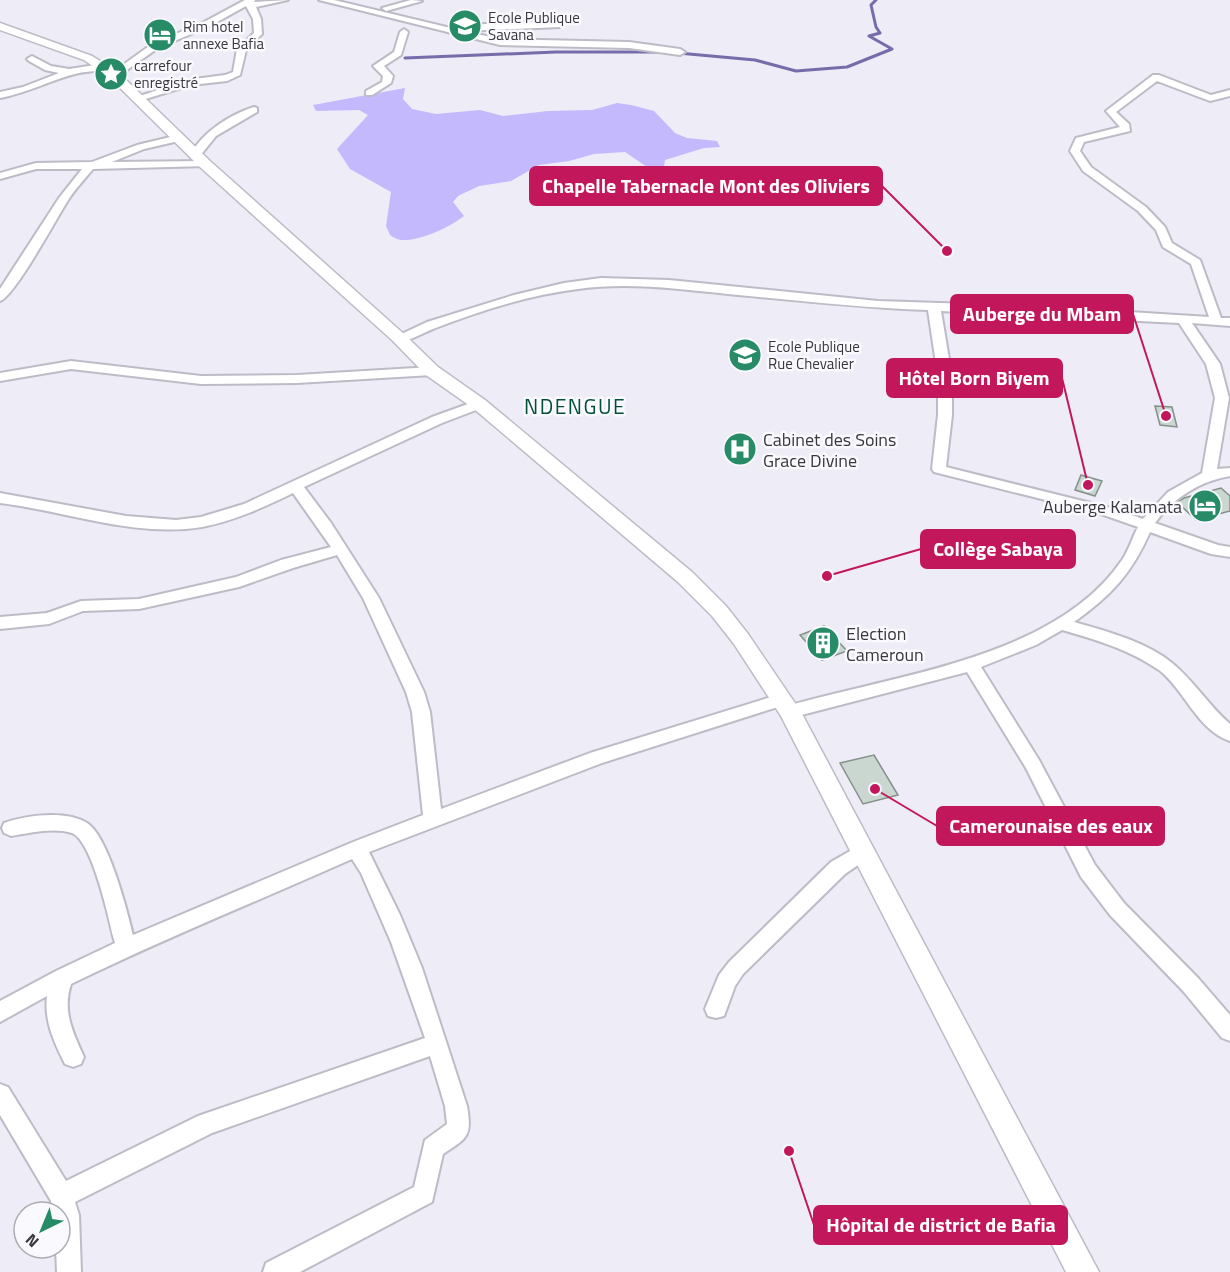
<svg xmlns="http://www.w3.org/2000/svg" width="1230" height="1272" viewBox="0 0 1230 1272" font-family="'Titillium Web',sans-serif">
	<rect width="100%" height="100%" fill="#edecf7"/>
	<path fill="#c4b9fd" d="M 405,88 L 403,99 L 412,109 L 436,114 L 480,110 L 503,116 L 548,111 L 592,110 L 617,103 L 631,105 L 654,111 L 675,133 L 687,138 L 717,141 L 720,147 L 704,148 L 665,160 L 664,166 L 653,171 L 625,152 L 594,154 L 569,161 L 539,165 L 511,181 L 479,186 L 458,196 L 453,202 L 464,216 C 450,227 421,241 402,240 C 398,240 393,237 390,235 L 386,226 L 391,192 L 350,169 L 337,149 L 368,115 L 359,110 L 316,111 L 313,105 Z"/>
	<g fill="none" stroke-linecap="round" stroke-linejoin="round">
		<g stroke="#776caa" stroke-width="3">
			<path d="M 678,53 L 755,60 L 796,71 L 847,67 L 892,49 L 869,36 L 880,33 L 876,27 L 871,5 L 876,0"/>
			<path d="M 405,58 L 556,52 L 663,52"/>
		</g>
	</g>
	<g fill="#cad6d0" stroke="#85908a" stroke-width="1.5">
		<path d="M 1155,406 L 1172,407 L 1177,427 L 1160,425 Z"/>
		<path d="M 739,439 L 756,452 L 741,459 L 724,446 Z"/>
		<path d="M 1081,475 L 1102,481 L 1095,496 L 1075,490 Z"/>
		<path d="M 1221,488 L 1230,496 L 1230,511 L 1196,520 L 1177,502 L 1184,498 Z"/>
		<path d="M 824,626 L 847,651 L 822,660 L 800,635 Z"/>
		<path d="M 874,755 L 898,795 L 863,804 L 840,763 Z"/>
	</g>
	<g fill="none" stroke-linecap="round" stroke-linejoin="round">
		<defs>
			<g id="minor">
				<path d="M 245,0 L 255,0 L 254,2 L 288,0 L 256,7 L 261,19 L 262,34 L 246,50 L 240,75 L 227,81 L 191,85 L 139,101 L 134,98 L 187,80 L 225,75 L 233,72 L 237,49 L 254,33 L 253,19 L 246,6 L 210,26 L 158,48 L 117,77 L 109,75 L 152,44 L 204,22 Z"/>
				<path d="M 319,0 L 334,0 L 459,30 L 459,26 L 462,25 L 560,21 L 564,24 L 560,27 L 463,31 L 500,39 L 629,42 L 680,49 L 685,52 L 680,55 L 629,48 L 500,45 Z"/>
				<path d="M 411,0 L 422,1 L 386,11 L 382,8 Z"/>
				<path d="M 404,29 L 408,32 L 401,55 L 384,66 L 393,76 L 391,83 L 372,95 L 366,95 L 366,91 L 382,82 L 383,76 L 373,66 L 394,52 L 400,32 Z"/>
				<path d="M 32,56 L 51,66 L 69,69 L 102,64 L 107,67 C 99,72 88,71 79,73 C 52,79 28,93 0,98 L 0,92 L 23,87 L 59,73 L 45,70 L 29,61 L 27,59 Z"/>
				<path d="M 1153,75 L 1159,75 L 1211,95 L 1230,90 L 1230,96 L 1210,101 L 1157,81 L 1116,112 L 1129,124 L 1130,131 L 1084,142 L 1080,151 L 1091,167 L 1146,207 L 1165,227 L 1172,243 L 1200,260 L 1221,318 L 1230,318 L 1230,326 L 1192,323 L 1220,364 L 1229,398 L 1217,469 L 1230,468 L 1230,476 C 1200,481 1173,498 1155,523 L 1218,545 L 1230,547 L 1230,557 L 1211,554 L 1150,532 C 1132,573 1111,596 1074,622 C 1106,631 1147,642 1172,663 C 1194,681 1209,706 1230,724 L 1230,741 C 1198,731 1184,689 1159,670 C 1128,649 1097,640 1062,630 L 1036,645 L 981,667 L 1039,760 L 1095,865 L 1124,903 L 1198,978 L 1230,1015 L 1230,1041 L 1222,1038 L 1184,992 L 1110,915 L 1081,877 L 1026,768 L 967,672 L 790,718 L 784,717 L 781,712 L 784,707 C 890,675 1054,660 1122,560 C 1129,550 1132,538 1138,527 L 1101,514 L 934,472 L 932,469 L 938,415 L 938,377 L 928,310 C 861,308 795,300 728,294 C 678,289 628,282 578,289 C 530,295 478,311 433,329 C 422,333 406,344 394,341 L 393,338 L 427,322 L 514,295 L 564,283 L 601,278 L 669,280 L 878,301 L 1034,306 L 1209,317 L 1191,264 L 1163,247 L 1156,230 L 1138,211 L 1083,171 L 1070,151 L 1076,138 L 1120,127 L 1106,111 ZM 941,311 L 1179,323 L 1206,364 L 1215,398 L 1202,473 L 1168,492 L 1143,519 L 1111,508 L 946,467 L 952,415 L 952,377 Z"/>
				<path d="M 254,107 L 257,108 L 257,112 L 216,136 L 199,157 L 191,157 L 190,155 C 203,132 229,115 254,107 Z"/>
				<path d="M 179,135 L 183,136 L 183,140 L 144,149 L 112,162 L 205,161 L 209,162 L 209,166 L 93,169 C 84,180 74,190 67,202 C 56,219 15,296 0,301 L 0,289 L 59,198 L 82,169 L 36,169 L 0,179 L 0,173 L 36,163 L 92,162 L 137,145 Z"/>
				<path d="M 71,361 L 201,376 L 297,375 L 432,367 L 439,371 L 432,375 L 297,383 L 201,384 L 71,369 L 0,381 L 0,373 Z"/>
				<path d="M 479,400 L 484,401 L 486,404 L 484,407 L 442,423 L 304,487 L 331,523 L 379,598 L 424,692 L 430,712 L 441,809 L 590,753 L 781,694 L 787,696 L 790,700 L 787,704 L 602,763 L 369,852 L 400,915 L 422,968 L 467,1106 C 472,1136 468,1138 443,1154 L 432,1202 L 300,1272 L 263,1272 L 266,1263 L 414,1187 L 425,1140 L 447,1124 L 445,1106 L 430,1056 L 212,1133 L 75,1202 L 79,1215 L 81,1272 L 57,1272 L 56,1248 L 60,1248 L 60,1212 L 54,1212 L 51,1201 L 0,1115 L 0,1084 L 8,1087 L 66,1181 L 198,1116 L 425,1038 L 391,942 L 361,873 L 352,859 C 258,901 163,939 71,984 C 62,1011 73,1033 84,1057 L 81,1064 L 73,1067 L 65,1064 C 54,1042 44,1021 47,996 L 0,1022 L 0,1001 L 56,971 L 115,943 L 113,936 C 108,915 92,841 72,833 C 54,827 29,833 11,836 L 4,833 L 2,828 L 4,823 C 27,815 66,810 87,823 C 108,836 127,910 133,935 L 353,842 L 423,815 L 412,712 L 406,692 L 363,598 L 337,555 L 293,568 L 239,587 L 139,609 L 83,611 L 49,624 L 0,629 L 0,617 L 47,613 L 81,601 L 139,599 L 236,577 L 281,560 L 331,547 L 293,493 C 264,507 234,521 202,527 C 135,538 66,511 0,503 L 0,493 L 126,516 L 176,520 L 201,517 L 244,504 L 432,417 Z"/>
				<path d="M 864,843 L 871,846 L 874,851 L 871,856 L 845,874 L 743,974 L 735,986 L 724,1016 L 716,1018 L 708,1016 L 705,1009 L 719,975 L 729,962 L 831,862 Z"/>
			</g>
			<path id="major" d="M 0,23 L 92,56 L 118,72 L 210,161 L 405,335 L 438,367 L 485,400 L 692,572 L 726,606 L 748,634 L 801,712 L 1099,1272 L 1066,1272 L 781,716 L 734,644 L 712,616 L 678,582 L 473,408 L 426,375 L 393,341 L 200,167 L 110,78 L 84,60 L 0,30 Z"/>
		</defs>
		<use href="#minor" stroke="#bdbcc6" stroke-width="4"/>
		<use href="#major" stroke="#bdbcc6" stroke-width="3"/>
		<use href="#minor" fill="#fff" fill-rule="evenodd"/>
		<use href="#major" fill="#fff" fill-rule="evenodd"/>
	</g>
	<defs>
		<symbol id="school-disc" viewBox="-11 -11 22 22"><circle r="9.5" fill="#268b66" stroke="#fafafe"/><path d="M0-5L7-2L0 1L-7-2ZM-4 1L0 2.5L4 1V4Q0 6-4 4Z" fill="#fff"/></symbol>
		<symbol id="hotel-disc" viewBox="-11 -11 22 22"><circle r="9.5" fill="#268b66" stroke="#fafafe"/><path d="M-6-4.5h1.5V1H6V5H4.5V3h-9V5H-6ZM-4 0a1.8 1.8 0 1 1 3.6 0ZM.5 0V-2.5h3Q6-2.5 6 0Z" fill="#fff"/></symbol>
		<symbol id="sight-disc" viewBox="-11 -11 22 22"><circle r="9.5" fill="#268b66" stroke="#fafafe"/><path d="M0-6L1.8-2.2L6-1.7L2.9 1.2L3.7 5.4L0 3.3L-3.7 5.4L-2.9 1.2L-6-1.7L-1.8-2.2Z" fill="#fff"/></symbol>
		<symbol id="hospital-disc" viewBox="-11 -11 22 22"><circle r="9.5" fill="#268b66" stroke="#fafafe"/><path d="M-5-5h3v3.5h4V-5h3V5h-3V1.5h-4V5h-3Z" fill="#fff"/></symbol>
		<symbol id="building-disc" viewBox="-11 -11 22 22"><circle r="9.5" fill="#268b66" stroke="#fafafe"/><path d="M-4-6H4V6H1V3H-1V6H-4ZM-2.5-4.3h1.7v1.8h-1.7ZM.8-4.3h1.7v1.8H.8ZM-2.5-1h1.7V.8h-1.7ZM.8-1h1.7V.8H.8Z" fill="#fff"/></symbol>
	</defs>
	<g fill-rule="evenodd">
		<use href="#school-disc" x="446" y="7" width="38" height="38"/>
		<use href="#hotel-disc" x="141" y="16" width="38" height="38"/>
		<use href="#sight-disc" x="92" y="55" width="38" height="38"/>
		<use href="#school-disc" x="726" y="336" width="38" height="38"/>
		<use href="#hospital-disc" x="721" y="430" width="38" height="38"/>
		<use href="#hotel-disc" x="1186" y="487" width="38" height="38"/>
		<use href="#building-disc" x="804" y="624" width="38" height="38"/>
	</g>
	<g text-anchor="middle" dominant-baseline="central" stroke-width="5" stroke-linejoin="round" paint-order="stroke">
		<g font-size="15" fill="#39383d" stroke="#fafafe" text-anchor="start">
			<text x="488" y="17">Ecole Publique<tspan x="488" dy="17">Savana</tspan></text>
			<text x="183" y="26">Rim hotel<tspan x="183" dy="17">annexe Bafia</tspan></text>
			<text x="134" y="65">carrefour<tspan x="134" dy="17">enregistré</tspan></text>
			<text x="768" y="346">Ecole Publique<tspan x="768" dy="17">Rue Chevalier</tspan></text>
		</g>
		<g font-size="18" fill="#39383d" stroke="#fafafe" text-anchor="start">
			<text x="763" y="439">Cabinet des Soins<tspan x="763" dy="21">Grace Divine</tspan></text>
			<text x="1182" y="506" text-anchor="end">Auberge Kalamata</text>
			<text x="846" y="633">Election<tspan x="846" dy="21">Cameroun</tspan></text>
		</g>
		<g font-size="21" letter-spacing="1.5" fill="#024f37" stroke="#fafafe">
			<text x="575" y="406">NDENGUE</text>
		</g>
	</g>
	<path fill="none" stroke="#c2185b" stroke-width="2" d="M947 251L882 186M1166 416L1133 314M1088 485L1062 378M827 576L921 549M875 789L937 826M789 1151L814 1225"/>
	<g fill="#c2185b" stroke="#fafafe" stroke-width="2">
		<circle cx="947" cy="251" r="6"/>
		<circle cx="1166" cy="416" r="6"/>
		<circle cx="1088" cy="485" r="6"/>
		<circle cx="827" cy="576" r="6"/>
		<circle cx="875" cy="789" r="6"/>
		<circle cx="789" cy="1151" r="6"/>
	</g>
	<g fill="#c2185b" stroke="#c2185b" stroke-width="2">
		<rect x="530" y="167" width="352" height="38" rx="6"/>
		<rect x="951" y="295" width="182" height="38" rx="6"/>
		<rect x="887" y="359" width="175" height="38" rx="6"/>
		<rect x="921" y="530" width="154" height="38" rx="6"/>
		<rect x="937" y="807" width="227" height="38" rx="6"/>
		<rect x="814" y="1206" width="253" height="38" rx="6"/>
	</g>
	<g font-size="20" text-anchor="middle" font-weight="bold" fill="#fff">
		<text x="706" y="193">Chapelle Tabernacle Mont des Oliviers</text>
		<text x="1042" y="321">Auberge du Mbam</text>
		<text x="974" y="385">Hôtel Born Biyem</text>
		<text x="998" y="556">Collège Sabaya</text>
		<text x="1051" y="833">Camerounaise des eaux</text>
		<text x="941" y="1232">Hôpital de district de Bafia</text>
	</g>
	<g transform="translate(42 1230) rotate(223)"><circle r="28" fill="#fafafe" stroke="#adacb1" stroke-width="1.5"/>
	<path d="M0-4.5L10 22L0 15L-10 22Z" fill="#268b66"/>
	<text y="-9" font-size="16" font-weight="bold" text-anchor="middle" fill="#39383d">N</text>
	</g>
</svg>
